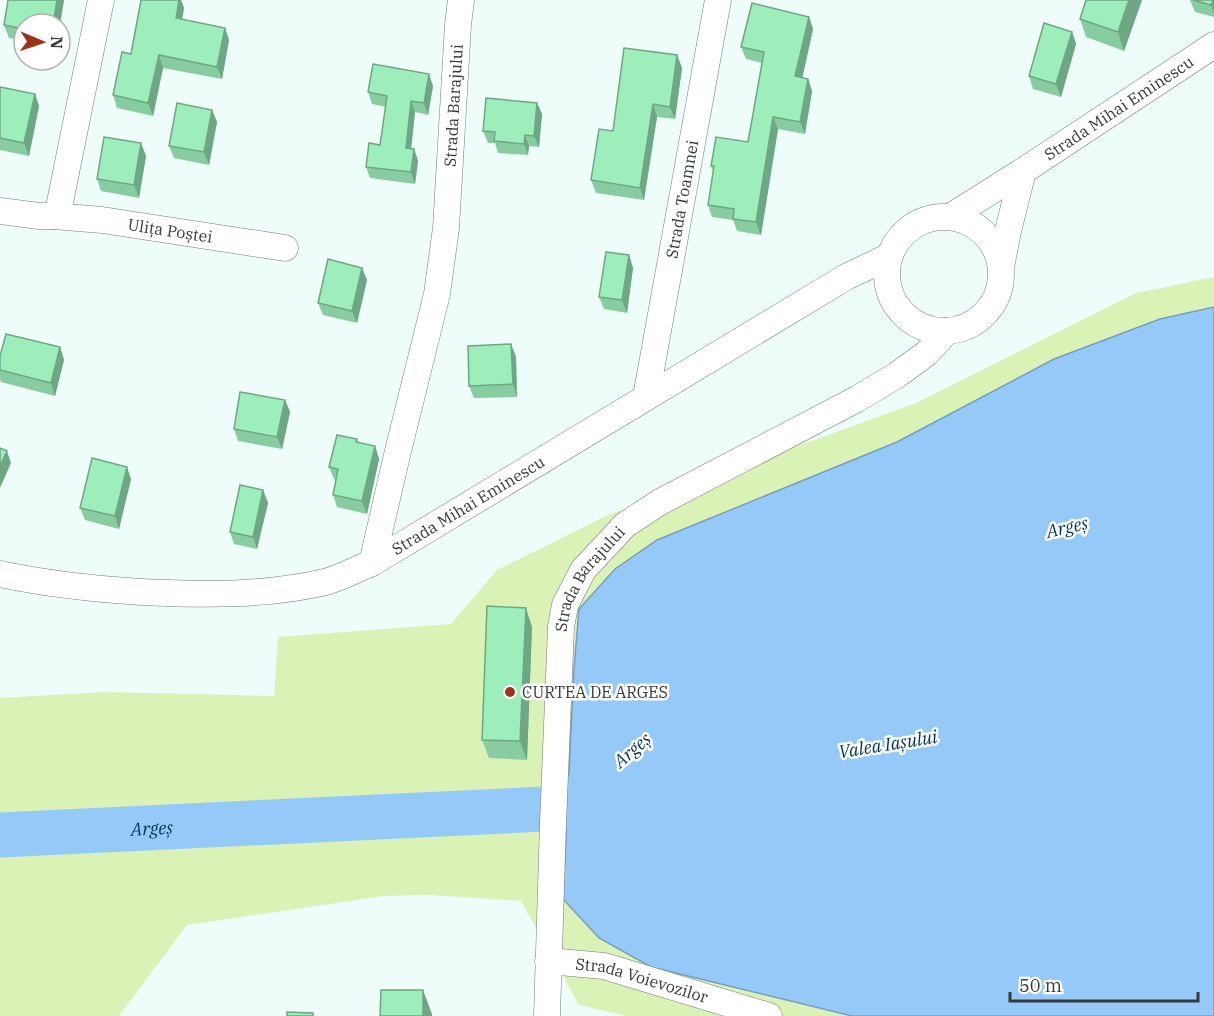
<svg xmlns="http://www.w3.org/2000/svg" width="1214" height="1016" viewBox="0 0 1214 1016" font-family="'IBM Plex Serif',serif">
	<rect width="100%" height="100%" fill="#effdfa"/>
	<path fill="#dbf2b7" d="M 1214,277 L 1214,1016 L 626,1016 L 579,1005 L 521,901 L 429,895 L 384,896 L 187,925 L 119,1016 L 0,1016 L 0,698 L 105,692 L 274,696 L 278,637 L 451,624 L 497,570 L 608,515 L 916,403 L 1136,293 Z"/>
	<path fill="#95c9f8" stroke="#789ebf" stroke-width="1.5" d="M 1214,307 L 1214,1016 L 852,1016 L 651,967 L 599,938 L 563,899 L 574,668 L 579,609 L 615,569 L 657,540 L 897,442 L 1054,359 L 1160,319 Z"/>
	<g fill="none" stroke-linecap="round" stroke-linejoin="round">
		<path stroke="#95c9f8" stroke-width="45" id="s1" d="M 0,835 L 566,808 L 592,785"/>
		<defs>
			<g id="minor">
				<path d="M 0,211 L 39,216 L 54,216 L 59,207 L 101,0"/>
				<path id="s2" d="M 54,216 L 102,220 L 285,248"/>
				<path id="s3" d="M 950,217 L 1023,171 L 1214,45"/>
				<circle cx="944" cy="274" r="57"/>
				<path d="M 1001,267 L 1008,231 L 1023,171"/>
				<path id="s4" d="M 646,397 L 718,0"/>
				<path id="s5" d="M 372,563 L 398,451 L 437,294 L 446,228 L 458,25 L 461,0"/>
				<path id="s6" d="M 0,574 C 47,584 94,589 141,592 C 203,595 265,596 325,582 C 341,578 356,569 372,563 L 846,277 L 890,256"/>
				<path id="s7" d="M 548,961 L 604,966 L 769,1016"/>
				<path id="s8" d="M 547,1016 L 553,824 L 561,627 L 565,605 L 583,570 L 625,525 L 660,502 L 857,399 L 897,375 L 927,353 L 947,331"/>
			</g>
		</defs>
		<use href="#minor" stroke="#707c7b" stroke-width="27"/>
		<use href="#minor" stroke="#fff" stroke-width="26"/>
	</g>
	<g fill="#87cda1">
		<path d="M 8,0 L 64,0 L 60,24 L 24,24 L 24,40 L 9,38 L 4,25 Z"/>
		<path d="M 141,0 L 181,0 L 184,8 L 182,20 L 225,28 L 229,40 L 222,79 L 163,68 L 153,116 L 117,108 L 113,95 L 131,54 Z"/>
		<path d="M 1086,0 L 1142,0 L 1124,51 L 1086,37 L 1080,19 Z"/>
		<path d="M 1190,0 L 1214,0 L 1214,17 L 1195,12 Z"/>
		<path d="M 809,17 L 813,29 L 802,78 L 808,79 L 812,91 L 805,134 L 778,129 L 761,235 L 737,231 L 733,220 L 712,217 L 708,205 L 713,171 L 711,166 L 748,142 L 762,63 L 746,59 L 741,47 Z"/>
		<path d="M 1072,32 L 1076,44 L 1061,97 L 1033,89 L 1029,76 Z"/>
		<path d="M 677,55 L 682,68 L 675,119 L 657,117 L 644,200 L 596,193 L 591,180 L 613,131 Z"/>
		<path d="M 433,86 L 428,115 L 415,112 L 411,149 L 414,149 L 418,161 L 415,184 L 370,178 L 366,167 L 380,145 L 386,107 L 372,104 L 368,92 Z"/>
		<path d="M 0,87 L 35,94 L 39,106 L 29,156 L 0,150 Z"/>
		<path d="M 537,103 L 542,114 L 539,147 L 529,146 L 528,155 L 498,153 L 495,143 L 488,143 L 483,131 Z"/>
		<path d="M 212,110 L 217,122 L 209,165 L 174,158 L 169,146 Z"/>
		<path d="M 146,156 L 139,198 L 101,191 L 97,179 Z"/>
		<path d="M 629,255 L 633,268 L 627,313 L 604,309 L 599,297 Z"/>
		<path d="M 362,268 L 367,280 L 357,323 L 323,315 L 318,303 Z"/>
		<path d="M 511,344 L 516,357 L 517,397 L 474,398 L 469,386 Z"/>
		<path d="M 60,347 L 64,360 L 55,396 L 1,382 L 0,379 L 0,356 Z"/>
		<path d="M 285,400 L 290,412 L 282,449 L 238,441 L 234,429 Z"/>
		<path d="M 357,439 L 358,442 L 375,446 L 379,459 L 367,514 L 337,507 L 333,495 L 336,480 L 334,479 L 329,467 Z"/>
		<path d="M 131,479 L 119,529 L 85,520 L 80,508 Z"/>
		<path d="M 263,490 L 268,503 L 257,549 L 234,544 L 230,532 Z"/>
		<path d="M 532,627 L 527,760 L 489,758 L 482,740 Z"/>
	</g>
	<g fill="#6ea783">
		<path d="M 57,0 L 64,0 L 60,24 L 53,24 Z"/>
		<path d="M 179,0 L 181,0 L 184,8 L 180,31 L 176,18 Z"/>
		<path d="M 1129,0 L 1142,0 L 1124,51 L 1118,32 Z"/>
		<path d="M 1213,0 L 1214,0 L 1214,13 L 1211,5 Z"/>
		<path d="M 809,17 L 813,29 L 800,89 L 795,76 Z"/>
		<path d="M 225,28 L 229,40 L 222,79 L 217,67 Z"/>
		<path d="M 1072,32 L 1076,44 L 1061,97 L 1056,84 Z"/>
		<path d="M 159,55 L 163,68 L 153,116 L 148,103 Z"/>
		<path d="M 677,55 L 682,68 L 675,119 L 670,107 Z"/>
		<path d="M 429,74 L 433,86 L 428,115 L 424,103 Z"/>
		<path d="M 808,79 L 812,91 L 805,134 L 800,122 Z"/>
		<path d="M 35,94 L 39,106 L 29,156 L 24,143 Z"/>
		<path d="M 411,101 L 415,112 L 410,159 L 406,148 Z"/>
		<path d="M 537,103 L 542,114 L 539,147 L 534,136 Z"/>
		<path d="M 653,104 L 657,117 L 644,200 L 640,188 Z"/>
		<path d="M 212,110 L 217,122 L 209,165 L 204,152 Z"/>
		<path d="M 773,117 L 778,129 L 761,235 L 756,222 Z"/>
		<path d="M 525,135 L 529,146 L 528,155 L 524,144 Z"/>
		<path d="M 141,143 L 146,156 L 139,198 L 134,185 Z"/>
		<path d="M 414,149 L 418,161 L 415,184 L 411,172 Z"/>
		<path d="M 629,255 L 633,268 L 627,313 L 622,300 Z"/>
		<path d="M 362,268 L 367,280 L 357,323 L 352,311 Z"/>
		<path d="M 511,344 L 516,357 L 517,397 L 513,384 Z"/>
		<path d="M 60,347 L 64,360 L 55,396 L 51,383 Z"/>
		<path d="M 285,400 L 290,412 L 282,449 L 277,437 Z"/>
		<path d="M 375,446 L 379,459 L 367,514 L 362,501 Z"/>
		<path d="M 7,451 L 11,463 L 0,488 L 0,466 Z"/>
		<path d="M 127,467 L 131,479 L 119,529 L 115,516 Z"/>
		<path d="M 263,490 L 268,503 L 257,549 L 253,537 Z"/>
		<path d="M 526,608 L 532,627 L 527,760 L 520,741 Z"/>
		<path d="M 423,990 L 432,1014 L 432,1016 L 423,1016 Z"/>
	</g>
	<g fill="#9deebb" stroke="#6ea783" stroke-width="1.5">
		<path d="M 8,0 L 57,0 L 53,24 L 24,24 L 24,29 L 4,25 Z"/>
		<path d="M 141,0 L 179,0 L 176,18 L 225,28 L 217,67 L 159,55 L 148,103 L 113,95 L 122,52 L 131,54 Z"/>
		<path d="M 1086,0 L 1129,0 L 1118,32 L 1080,19 Z"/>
		<path d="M 1193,0 L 1213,0 L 1211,5 Z"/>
		<path d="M 752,3 L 809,17 L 795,76 L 808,79 L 800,122 L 773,117 L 756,222 L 733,219 L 734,209 L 708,205 L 714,166 L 711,166 L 716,137 L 748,142 L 764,52 L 741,47 Z"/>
		<path d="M 1044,23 L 1072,32 L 1056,84 L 1029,76 Z"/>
		<path d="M 624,48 L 677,55 L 670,107 L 653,104 L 640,188 L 591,180 L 599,129 L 613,131 Z"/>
		<path d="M 373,64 L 429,74 L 424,103 L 411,101 L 406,148 L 414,149 L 411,172 L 366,167 L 369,143 L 380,145 L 387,96 L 368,92 Z"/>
		<path d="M 0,87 L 35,94 L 24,143 L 0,138 Z"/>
		<path d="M 486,98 L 537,103 L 534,136 L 525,135 L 524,144 L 494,141 L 495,132 L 483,131 Z"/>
		<path d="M 177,103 L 212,110 L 204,152 L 169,146 Z"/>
		<path d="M 104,137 L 141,143 L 134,185 L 97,179 Z"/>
		<path d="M 606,252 L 629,255 L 622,300 L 599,297 Z"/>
		<path d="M 328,259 L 362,268 L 352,311 L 318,303 Z"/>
		<path d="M 6,334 L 60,347 L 51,383 L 0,370 L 0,356 Z"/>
		<path d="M 511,344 L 513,384 L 469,386 L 468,346 Z"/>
		<path d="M 240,392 L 285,400 L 277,437 L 234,429 Z"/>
		<path d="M 337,435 L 357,439 L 356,442 L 375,446 L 362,501 L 333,495 L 338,469 L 329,467 Z"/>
		<path d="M 0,448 L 7,451 L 0,466 Z"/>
		<path d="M 92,458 L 127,467 L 115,516 L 80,508 Z"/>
		<path d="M 240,485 L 263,490 L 253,537 L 230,532 Z"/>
		<path d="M 487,606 L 526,608 L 520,741 L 482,740 Z"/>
		<path d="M 381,990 L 423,990 L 423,1016 L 380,1016 Z"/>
		<path d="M 287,1012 L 313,1013 L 313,1016 L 287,1016 Z"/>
	</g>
	<circle fill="#9b3318" stroke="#fff" stroke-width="2" cx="510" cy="692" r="6"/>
	<g text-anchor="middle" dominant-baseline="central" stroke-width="5" stroke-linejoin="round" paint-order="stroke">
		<g font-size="16" fill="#363b3a" stroke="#fff">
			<text stroke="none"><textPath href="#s5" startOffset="466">Strada Barajului</textPath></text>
			<text stroke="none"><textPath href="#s3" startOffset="201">Strada Mihai Eminescu</textPath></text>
			<text stroke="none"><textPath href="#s4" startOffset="201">Strada Toamnei</textPath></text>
			<text stroke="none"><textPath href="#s2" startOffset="117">Ulița Poștei</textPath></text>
			<text stroke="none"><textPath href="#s6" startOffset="490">Strada Mihai Eminescu</textPath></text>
			<text stroke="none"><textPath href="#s8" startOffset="446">Strada Barajului</textPath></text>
			<text stroke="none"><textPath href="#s7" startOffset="96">Strada Voievozilor</textPath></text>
		</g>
		<g font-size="16" fill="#363b3a" stroke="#fff" text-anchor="start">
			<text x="522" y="692">CURTEA DE ARGES</text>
		</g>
		<g font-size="18" font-style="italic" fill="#003458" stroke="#fff">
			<text transform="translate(1067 527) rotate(-13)">Argeș</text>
			<text transform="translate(888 744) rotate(-9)">Valea Iașului</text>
			<text transform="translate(632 750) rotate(-41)">Argeș</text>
			<text stroke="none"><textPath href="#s1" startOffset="152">Argeș</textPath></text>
		</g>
	</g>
	<g transform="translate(42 42) rotate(92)"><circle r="28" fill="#ffffff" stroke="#afb1b0" stroke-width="1.5"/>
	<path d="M0-4.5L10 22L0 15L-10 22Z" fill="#9b3318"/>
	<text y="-9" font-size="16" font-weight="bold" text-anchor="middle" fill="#363b3a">N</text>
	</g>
	<path d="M1010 992v9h188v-9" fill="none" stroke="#363b3a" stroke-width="3"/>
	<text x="1019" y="992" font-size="18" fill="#363b3a" stroke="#ffffff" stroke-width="4.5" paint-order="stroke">50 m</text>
</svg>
